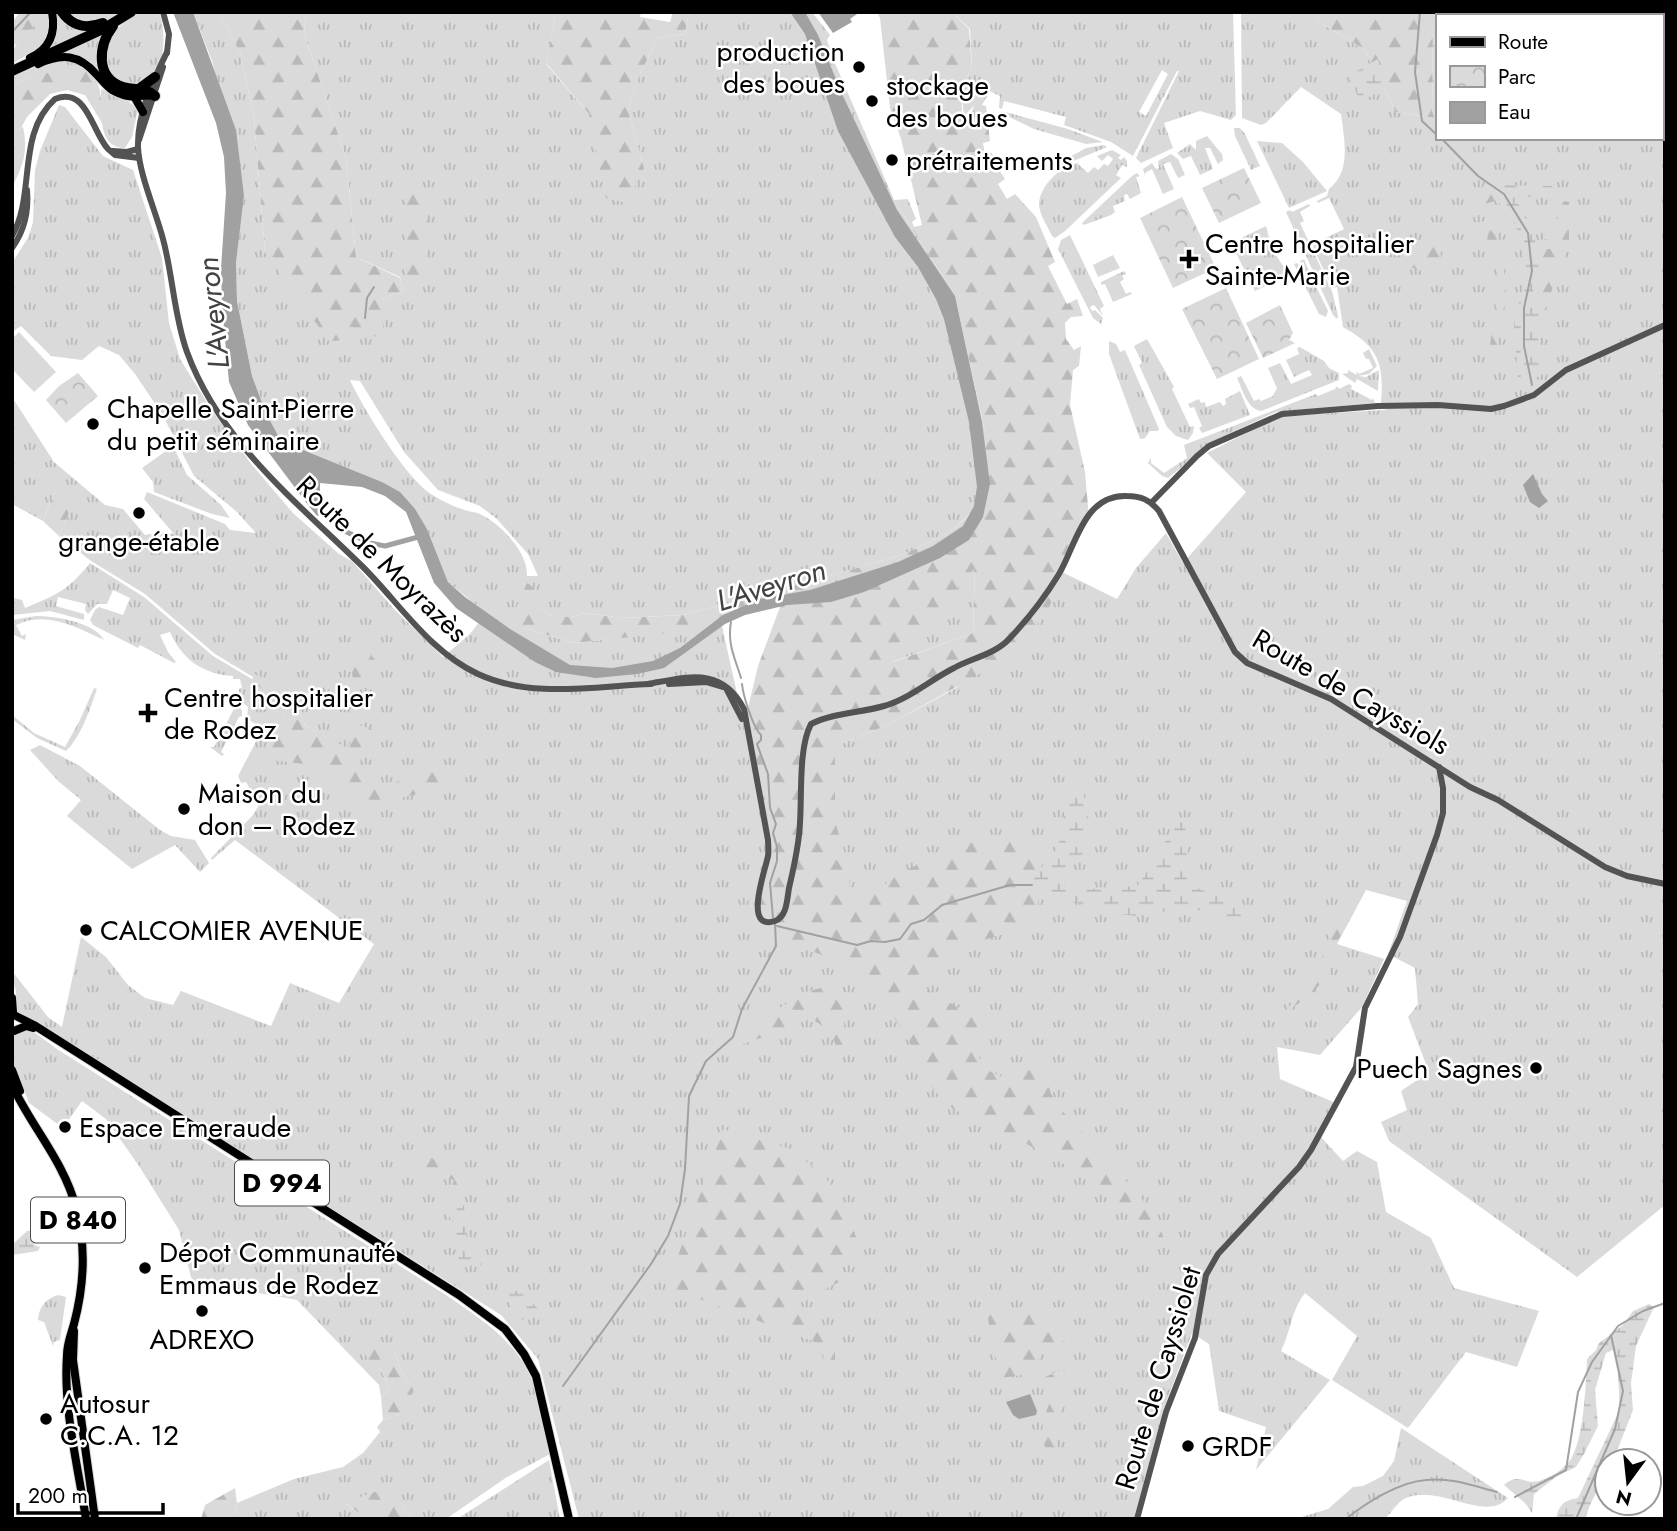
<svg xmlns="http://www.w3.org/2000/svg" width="1677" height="1531" viewBox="0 0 1677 1531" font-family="Jost,sans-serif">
	<defs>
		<pattern id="grass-tufts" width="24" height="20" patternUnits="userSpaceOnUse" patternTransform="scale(1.75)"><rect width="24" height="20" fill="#dadada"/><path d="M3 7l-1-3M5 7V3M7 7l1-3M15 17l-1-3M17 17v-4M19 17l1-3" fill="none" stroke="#b9b9b9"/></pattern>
		<pattern id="forest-firs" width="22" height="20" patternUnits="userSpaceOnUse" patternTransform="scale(1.75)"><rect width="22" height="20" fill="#dadada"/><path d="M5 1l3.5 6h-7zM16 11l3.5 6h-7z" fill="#b9b9b9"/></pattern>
		<pattern id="wetland-marsh" width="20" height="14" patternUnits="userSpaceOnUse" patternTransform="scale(1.75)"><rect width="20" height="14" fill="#dadada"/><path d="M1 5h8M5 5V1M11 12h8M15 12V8" fill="none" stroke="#b9b9b9"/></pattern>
		<pattern id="park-crowns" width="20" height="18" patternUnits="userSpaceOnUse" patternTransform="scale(1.75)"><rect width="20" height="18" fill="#dadada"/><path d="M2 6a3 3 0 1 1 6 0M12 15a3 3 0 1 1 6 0" fill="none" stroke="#b9b9b9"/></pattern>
	</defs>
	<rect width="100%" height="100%" fill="#fff"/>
	<g fill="url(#grass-tufts)" fill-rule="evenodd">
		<path d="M 54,12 L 59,12 L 91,30 L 46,51 Z"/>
		<path d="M 66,12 L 96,12 L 97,14 L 99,12 L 122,12 L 103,21 L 86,25 Z"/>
		<path d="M 137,12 L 159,12 C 166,30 166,64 151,78 C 147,81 140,84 136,86 L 118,82 L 107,69 L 105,54 L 110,35 Z"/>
		<path d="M 193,12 L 219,12 L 240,53 L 254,118 L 265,252 L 349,325 L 381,299 L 403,291 L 400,277 L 356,257 L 346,158 L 304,33 L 306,12 L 556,12 L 546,64 L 589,114 L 644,168 L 628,110 L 639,76 L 658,38 L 685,34 L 689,12 L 812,12 L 830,35 L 827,40 L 834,61 L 894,200 L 955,296 L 985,432 L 986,499 L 950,532 L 904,554 L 833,575 L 683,615 L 622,618 L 585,613 L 571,617 L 554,617 L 537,607 L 524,628 L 574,643 L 722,626 L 744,725 L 843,743 L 888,725 L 956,688 L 1062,572 L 1117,599 L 1136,568 L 1166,533 L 1183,563 L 1246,492 L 1207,453 L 1280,416 L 1384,410 L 1400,403 L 1381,403 C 1384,364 1379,347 1343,327 L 1337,287 L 1332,288 L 1313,247 L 1316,243 L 1344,229 L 1329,198 L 1318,203 L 1317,201 L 1327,196 L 1329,189 C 1352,171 1344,139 1341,114 L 1301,87 L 1266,123 L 1261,125 L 1242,118 L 1241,12 L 1321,12 L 1317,21 L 1364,49 L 1396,112 L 1432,118 L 1433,22 L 1437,21 L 1437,138 L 1661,138 L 1661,16 L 1470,16 L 1470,12 L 1665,12 L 1665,1205 L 1577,1277 L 1389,1141 L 1381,1122 L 1407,1110 L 1401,1091 L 1429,1072 L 1408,1017 L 1418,1004 L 1415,968 L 1388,954 L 1407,901 L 1366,890 L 1337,944 L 1384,959 L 1362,1007 L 1320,1055 L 1277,1047 L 1280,1079 L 1338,1104 L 1321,1137 L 1343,1161 L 1357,1151 L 1377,1162 L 1386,1212 L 1431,1238 L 1454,1288 L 1539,1311 L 1517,1367 L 1466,1352 L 1408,1428 L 1332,1380 L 1357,1336 L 1305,1293 C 1291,1311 1291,1331 1281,1351 L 1330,1380 L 1256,1470 L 1266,1427 L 1219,1411 L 1209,1344 L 1192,1333 L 1163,1411 L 1134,1519 L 579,1519 L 538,1359 L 501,1315 L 108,1068 L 17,1013 C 15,1006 16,1003 16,995 C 16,988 12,981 12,971 L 48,1017 L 62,1027 L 81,937 L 106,957 L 128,985 L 145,998 L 173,1005 L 181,991 L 271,1026 L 290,983 L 339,1003 L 374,944 L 235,840 L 212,860 L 211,858 L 253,815 L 259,805 L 246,782 L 241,783 L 238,776 L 263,728 L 247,719 L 248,707 L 239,700 L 239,689 L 242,688 L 240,679 L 233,679 L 233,676 C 202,674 182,659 170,632 L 160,635 L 168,652 L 176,662 L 174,663 L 140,645 L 138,648 L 93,625 L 90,620 L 95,610 L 99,607 L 123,615 L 130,598 L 113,590 L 107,604 L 97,604 L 88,614 L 85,610 L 86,604 L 58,597 L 56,606 L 84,614 L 84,620 L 50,611 L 12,615 L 13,598 L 22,600 L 25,608 C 58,594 67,591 90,563 L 144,597 L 213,656 L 252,679 L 282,707 L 286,718 L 338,744 L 305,725 L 292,693 L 255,675 L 253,677 L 215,654 L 145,594 L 91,561 L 59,536 L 69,513 L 55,490 L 43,521 L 12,504 L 12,397 L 54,462 L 105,505 L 123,509 L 145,535 L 161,532 L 174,534 L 144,499 L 147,492 L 225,524 L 230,530 L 256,533 L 237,512 L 194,476 L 162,414 L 135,374 L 119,355 L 99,346 L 82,360 L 51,356 L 21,326 L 12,332 L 12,263 L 29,236 L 33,222 L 35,170 L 40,151 L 59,105 L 65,107 L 103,156 L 133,170 L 162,258 L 169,323 L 180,359 L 211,409 L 252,465 L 293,513 L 339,554 L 352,561 L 394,609 L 443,657 L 470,634 L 486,613 L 448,582 L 427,529 L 382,482 L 281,441 L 266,413 L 252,376 L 237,301 L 236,263 L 244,196 L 212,61 ZM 350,380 L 360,381 L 404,452 L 438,490 L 480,506 L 497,519 L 528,554 L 538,576 L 527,576 C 528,552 501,524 480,514 C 476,512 470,512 465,510 C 451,506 433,497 422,487 C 398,464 364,410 350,380 Z"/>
		<path d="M 952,12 L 1233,12 L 1236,115 L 1231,120 L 1200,111 L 1164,123 L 1173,148 L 1141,163 L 1136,158 L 1179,71 L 1177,71 L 1133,156 L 1111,142 L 1064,125 L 1066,117 L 1004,101 L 1002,109 L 999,108 L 1000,96 L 987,90 L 964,117 L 961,89 L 972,67 L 970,29 ZM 1162,70 L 1168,74 L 1146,116 L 1139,112 Z"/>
		<path d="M 50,18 L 45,44 L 12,64 C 12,38 27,28 50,18 Z"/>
		<path d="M 105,32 L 99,61 L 127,94 L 93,67 L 58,55 Z"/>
		<path d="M 73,60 L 84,67 L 32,77 L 12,86 L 12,76 L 52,61 Z"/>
		<path d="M 101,89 L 128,101 L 138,109 L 132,137 L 125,148 C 96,148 102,109 101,89 Z"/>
		<path d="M 1005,112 L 1068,129 L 1103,142 L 1086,144 L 1034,129 L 1001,113 Z"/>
		<path d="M 23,127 C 28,149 24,166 12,186 L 12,133 Z"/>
		<path d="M 1234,128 L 1240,128 L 1245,134 L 1260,166 L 1251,170 L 1235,136 Z"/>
		<path d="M 1207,136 L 1222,154 L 1223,160 L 1218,164 L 1210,148 L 1205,148 L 1213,169 L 1200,175 L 1191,156 L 1183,159 L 1177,153 L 1190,144 L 1196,150 L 1196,141 Z"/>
		<path d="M 1257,141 L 1282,143 L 1303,162 L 1327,191 L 1289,208 Z"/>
		<path d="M 1104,145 L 1107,147 L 1059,167 L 1055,165 L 1058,157 L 1068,158 L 1086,148 Z"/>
		<path d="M 1112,150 L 1121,155 L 1118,158 L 1121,160 L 1124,157 L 1127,161 L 1127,167 L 1122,165 L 1116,175 L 1121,178 L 1065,231 L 1055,238 L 1052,236 C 1048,227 1039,214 1039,204 C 1040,185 1060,167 1077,163 L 1088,173 L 1094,167 L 1098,170 L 1104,164 L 1108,166 L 1113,159 L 1108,155 L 1102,161 L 1097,156 Z"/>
		<path d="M 1171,154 L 1178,159 L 1185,175 L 1178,178 L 1170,162 L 1163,164 L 1174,189 L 1163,194 L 1152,169 L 1145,173 L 1145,176 L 1143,169 L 1152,163 L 1156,169 L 1159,168 L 1158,161 Z"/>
		<path d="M 1137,173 L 1140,176 L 1136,177 L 1141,193 L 1130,199 L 1127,194 L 1124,195 L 1125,201 L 1113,206 L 1115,212 L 1111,215 L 1084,225 L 1082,223 L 1132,176 Z"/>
		<path d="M 1309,204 L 1310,206 L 1300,212 L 1304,221 L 1300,223 L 1332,291 L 1338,316 L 1337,319 L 1333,315 L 1286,212 L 1290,210 L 1292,212 Z"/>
		<path d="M 1266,226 L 1272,249 L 1289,275 L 1255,291 L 1231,243 Z"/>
		<path d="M 1070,235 L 1104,306 L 1100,309 L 1103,316 L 1094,305 L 1090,307 L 1092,311 L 1095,310 L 1103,318 L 1101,324 L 1093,318 L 1058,249 L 1061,240 Z"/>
		<path d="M 1113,255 L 1120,268 L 1098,277 L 1093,265 Z"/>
		<path d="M 1304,259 L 1309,271 L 1303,275 L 1306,282 L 1313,280 L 1328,311 L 1326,317 L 1319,314 L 1294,264 L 1297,263 L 1302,268 L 1300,261 Z"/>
		<path d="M 1124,271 L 1126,274 L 1122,276 L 1124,279 L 1120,282 L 1126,294 L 1130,292 L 1132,294 L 1113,302 L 1105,284 L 1101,285 L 1101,282 Z"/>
		<path d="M 1147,339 L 1174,387 L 1172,389 L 1190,427 L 1194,426 L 1193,433 L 1188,440 L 1176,436 L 1167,427 L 1139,365 L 1142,363 L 1134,346 Z"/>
		<path d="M 1109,341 L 1116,344 L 1120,352 L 1125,350 L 1159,429 L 1158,431 L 1150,431 L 1145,438 L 1140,439 L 1109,354 Z"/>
		<path d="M 1300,347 L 1324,361 L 1329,368 L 1339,373 L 1339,380 L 1261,411 C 1247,409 1243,390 1237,378 L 1241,376 L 1254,401 L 1259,399 L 1261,401 L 1273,396 L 1277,388 L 1268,368 L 1280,363 L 1291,384 L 1312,375 L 1309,370 L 1294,377 L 1286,360 L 1299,354 L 1297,348 Z"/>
		<path d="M 1369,349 L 1377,366 L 1369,374 L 1358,376 L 1366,377 L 1379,370 L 1378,391 L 1357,379 L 1355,383 L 1342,374 L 1348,373 L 1348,370 L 1357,375 L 1356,371 L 1359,374 L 1373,368 L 1369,359 L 1366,359 L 1363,353 Z"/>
		<path d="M 1349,384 L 1352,386 L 1351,389 L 1372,400 L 1373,398 L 1375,403 L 1276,412 L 1214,441 L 1168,478 L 1162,476 L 1148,463 L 1151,458 L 1151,463 L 1164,473 L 1187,458 L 1184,445 L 1316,394 L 1318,396 L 1335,389 L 1337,386 L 1339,389 Z"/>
		<path d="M 1240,391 L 1250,415 L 1202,433 L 1199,428 L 1202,426 L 1194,407 L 1190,408 L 1188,404 L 1199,399 L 1201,403 L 1205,402 L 1206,407 L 1220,402 L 1223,406 L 1226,404 L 1225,399 Z"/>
		<path d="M 173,446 L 187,475 L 221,505 L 230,518 L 212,514 L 154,492 L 153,482 L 142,468 Z"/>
		<path d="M 975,567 L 973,633 L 892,662 Z"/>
		<path d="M 36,616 C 55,616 94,622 104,640 C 77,627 46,610 16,625 L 22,636 L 26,634 L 25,640 L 12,634 L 12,620 Z"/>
		<path d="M 94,688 L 97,689 C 90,709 81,737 66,751 L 37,738 L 12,719 L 12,715 L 34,733 L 65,747 L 80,720 Z"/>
		<path d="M 236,705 L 242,710 L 242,716 L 239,717 L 221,752 L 224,754 L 222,756 L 210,747 L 214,747 Z"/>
		<path d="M 40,745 L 80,766 L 160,830 L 171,836 L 195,840 L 209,863 L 200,872 L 175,845 L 132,869 L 67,816 L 81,800 L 58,781 L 30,750 Z"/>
		<path d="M 30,1029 L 57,1049 L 446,1295 C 475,1315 509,1336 527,1369 C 540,1394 544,1426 550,1454 L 507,1477 L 446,1519 L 415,1519 L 405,1511 L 390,1488 L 345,1503 L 367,1519 L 234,1519 L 237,1503 L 294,1479 L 343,1467 L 363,1453 L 380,1432 L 377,1427 L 383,1420 L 406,1412 L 413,1388 L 402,1373 L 393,1348 L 380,1368 L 390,1390 L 381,1397 L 379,1385 L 297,1300 L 192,1281 L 179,1230 L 139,1166 L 106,1119 L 82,1101 L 63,1128 L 29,1103 L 12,1060 L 12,1038 L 20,1030 Z"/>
		<path d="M 58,1295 L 66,1297 L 60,1340 L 54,1342 L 53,1346 L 44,1322 L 38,1320 C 39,1307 45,1299 58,1295 Z"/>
		<path d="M 1401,1428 L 1508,1498 C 1485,1524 1437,1482 1404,1499 C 1397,1503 1391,1513 1385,1519 L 1295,1519 L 1328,1509 L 1353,1487 L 1363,1486 L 1383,1476 L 1394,1461 Z"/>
		<path d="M 549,1460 L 560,1519 L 457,1519 Z"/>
	</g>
	<g fill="url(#forest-firs)" fill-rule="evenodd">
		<path d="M 20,12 L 49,12 L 50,18 C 34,25 24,34 12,48 L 12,22 Z"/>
		<path d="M 219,12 L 306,12 L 304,33 L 346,158 L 356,257 L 400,278 L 403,291 L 381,299 L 384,340 L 349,326 L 349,340 L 329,341 L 265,252 L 254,118 L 240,53 Z"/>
		<path d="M 556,12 L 641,12 L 640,17 L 670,22 L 673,12 L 689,12 L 685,34 L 658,38 L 639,76 L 628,110 L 644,168 L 627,203 L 606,198 L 589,114 L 546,63 Z"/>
		<path d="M 877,12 L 952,12 L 969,29 L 972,67 L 961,89 L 962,114 L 964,117 L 971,117 L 975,101 L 974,96 L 984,76 L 989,80 L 992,88 L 982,105 L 986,106 L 990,141 L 983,143 L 985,155 L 992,153 L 996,165 L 1005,179 L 998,184 L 1007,199 L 1015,194 L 1036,217 L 1055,262 L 1048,266 L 1067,304 L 1077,299 L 1083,316 L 1071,317 L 1065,323 L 1066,339 L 1074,350 L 1081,346 L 1079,366 L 1073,370 L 1070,405 L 1085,472 L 1089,518 L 1062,572 L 1048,611 L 1010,657 L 888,725 L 843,743 L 835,753 L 835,822 L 847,860 L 850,891 L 866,898 L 903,871 L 970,843 L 1037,840 L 1043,883 L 1032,926 L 977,942 L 931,972 L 905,977 L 992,1027 L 951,1032 L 976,1049 L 983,1068 L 1008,1080 L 1029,1070 L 1053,1071 L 1050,1092 L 1061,1110 L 1088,1138 L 1155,1214 L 1165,1242 L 1123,1210 L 1091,1179 L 1023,1142 L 953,1109 L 918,1073 L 919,1058 L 879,993 L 853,967 L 783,940 L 748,923 L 749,884 L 772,853 L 751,729 L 744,725 L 758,666 L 780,607 L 759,599 L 723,615 L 706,629 L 574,643 L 524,628 L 513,615 L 527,583 L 538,591 L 537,607 L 554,617 L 571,617 L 585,613 L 622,618 L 683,615 L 833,575 L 904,554 L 950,532 L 986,500 L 985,432 L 955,296 L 894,200 L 908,199 L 916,219 L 912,222 L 914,227 L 922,225 L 901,139 L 890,108 L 880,18 ZM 975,568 L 973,633 L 893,662 Z"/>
		<path d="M 1321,12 L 1470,12 L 1470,16 L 1437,16 L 1437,21 L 1433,22 L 1432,118 L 1396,112 L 1364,49 L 1317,21 Z"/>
		<path d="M 76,65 C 103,72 102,100 102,123 L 85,95 L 67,90 L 50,94 L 27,117 L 21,128 L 12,133 L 12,86 L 32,77 Z"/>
		<path d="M 1484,185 L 1551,186 L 1563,194 L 1501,199 L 1472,208 Z"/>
		<path d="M 427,188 L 428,221 L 431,233 L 430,246 L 421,267 L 421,283 L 425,298 L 410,290 C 403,257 407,226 406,192 Z"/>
		<path d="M 1562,201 L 1569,202 L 1569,247 L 1555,274 L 1549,305 L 1535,316 C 1527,289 1533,274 1546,249 L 1556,249 L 1553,239 L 1543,239 L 1546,228 L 1557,221 Z"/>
		<path d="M 1451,220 L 1455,225 L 1437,241 L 1441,256 L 1438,264 L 1422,271 L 1407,266 L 1405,259 L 1398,256 L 1410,246 L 1421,242 L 1442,223 Z"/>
		<path d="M 1483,221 L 1497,237 L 1494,254 C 1508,266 1505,288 1506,305 C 1492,324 1500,337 1495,359 L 1488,360 L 1495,308 L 1500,292 L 1498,265 L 1485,247 L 1488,236 L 1480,224 Z"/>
		<path d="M 55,490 L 64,493 L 69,513 L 59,536 L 43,521 Z"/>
		<path d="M 359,642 L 381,666 L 379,679 L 353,683 L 350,646 Z"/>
		<path d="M 254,675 L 272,681 L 292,693 L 305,725 L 347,748 L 359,725 L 376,731 L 360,762 L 367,788 L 394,783 L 426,771 L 441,768 L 466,778 L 463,784 L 445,783 L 433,790 L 381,803 L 363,804 L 336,788 L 314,765 L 261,759 L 277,721 L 286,718 L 282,707 L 252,680 Z"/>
		<path d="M 1339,908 L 1354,912 L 1336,944 L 1330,973 L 1312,993 L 1283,1015 L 1310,979 L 1322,958 Z"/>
		<path d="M 825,987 L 842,993 L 845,1039 L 842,1069 L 832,1032 L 809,1017 L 773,1034 L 735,1047 L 741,1031 L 808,991 Z"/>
		<path d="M 723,1129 L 791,1149 L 816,1169 L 837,1190 L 856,1237 L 852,1256 L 841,1266 L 841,1281 L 799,1302 L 820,1332 L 829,1339 L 835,1350 L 835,1373 L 830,1389 L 824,1388 L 823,1345 L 667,1287 Z"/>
		<path d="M 411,1150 L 475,1175 L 480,1186 L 473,1189 L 466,1197 L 454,1195 L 454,1180 L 417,1171 L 404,1157 Z"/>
		<path d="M 1025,1311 L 1044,1319 L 1065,1338 L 1056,1353 L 1041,1350 L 1034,1373 L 1003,1378 L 996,1365 L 987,1313 Z"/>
		<path d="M 370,1339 L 388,1344 L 393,1348 L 402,1373 L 413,1388 L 407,1412 L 383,1420 L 381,1397 L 390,1390 L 380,1368 L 374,1370 L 363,1351 Z"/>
		<path d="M 1065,1368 L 1055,1453 L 1060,1476 L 1048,1458 L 1042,1437 L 1043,1420 L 1050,1402 L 1043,1378 Z"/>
		<path d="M 391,1487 L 405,1511 L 415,1519 L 367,1519 L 344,1502 Z"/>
		<path d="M 235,1488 L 237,1503 L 234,1519 L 201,1519 L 205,1505 Z"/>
	</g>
	<g fill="url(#wetland-marsh)">
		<path d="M 1378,59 L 1386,88 L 1365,99 L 1359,98 C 1355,90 1349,82 1353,73 Z"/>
		<path d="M 1512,192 L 1533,232 L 1540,264 L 1533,290 L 1540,314 L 1540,363 L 1543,374 L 1529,381 L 1518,377 L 1514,324 L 1527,270 L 1516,226 L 1494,196 Z"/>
		<path d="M 1067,788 L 1082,792 L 1089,810 L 1085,851 L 1063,876 L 1064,883 L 1089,889 L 1137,886 C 1154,864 1164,839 1182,818 C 1190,835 1185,861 1187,880 C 1193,885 1199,890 1207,892 C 1229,899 1243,898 1244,926 L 1230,931 L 1209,912 L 1186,908 L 1138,916 L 1118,914 L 1042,894 L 1024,886 C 1032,875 1043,867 1051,857 C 1066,840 1063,810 1067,788 Z"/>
		<path d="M 454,1197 L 464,1206 L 467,1237 L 483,1261 L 481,1265 L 465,1266 L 459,1262 L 454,1223 L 445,1211 Z"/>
		<path d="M 37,1230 L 34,1245 L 40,1247 L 38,1251 L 12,1255 L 12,1245 L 27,1231 Z"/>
		<path d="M 505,1289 L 522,1292 L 540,1311 L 525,1323 L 503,1296 Z"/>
		<path d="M 1649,1304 L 1654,1307 L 1636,1346 L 1631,1383 L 1633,1410 L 1615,1456 L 1612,1461 L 1607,1461 C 1607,1481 1589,1499 1586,1519 L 1556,1519 C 1559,1505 1564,1500 1578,1498 L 1620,1409 L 1618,1374 L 1613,1350 L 1606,1353 L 1595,1390 L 1598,1426 L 1584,1454 L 1576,1467 L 1557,1476 L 1534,1494 L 1532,1513 L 1525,1503 L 1504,1485 C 1519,1472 1524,1485 1539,1481 C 1551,1478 1569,1466 1573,1455 C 1584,1433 1586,1384 1587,1359 L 1596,1350 L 1599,1343 L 1623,1325 L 1633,1311 Z"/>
	</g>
	<g fill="url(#park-crowns)">
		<path d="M 1244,168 L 1261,203 L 1219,223 L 1202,188 Z"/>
		<path d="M 1182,197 L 1216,268 L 1173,288 L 1140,218 Z"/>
		<path d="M 1226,288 L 1259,359 L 1217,379 L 1182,309 Z"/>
		<path d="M 1280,305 L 1293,333 L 1289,340 L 1295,343 L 1263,358 L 1246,323 Z"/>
		<path d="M 78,373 L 98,396 L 66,423 L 46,400 L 59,386 Z"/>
	</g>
	<path fill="#dadada" d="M 19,332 L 56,372 L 34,392 L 12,369 L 12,339 Z"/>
	<g fill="#a1a1a1">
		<path d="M 173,12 L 193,12 L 236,130 L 244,196 L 236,263 L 237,301 L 252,376 L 266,413 L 281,441 L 382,482 L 400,492 L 415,509 L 427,529 L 448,582 L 465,597 L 510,629 L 570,665 L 612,668 L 653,661 L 680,648 L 723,615 L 759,599 L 810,590 L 898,562 L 933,546 L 963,526 L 974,506 L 977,487 L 969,422 L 944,319 L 936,299 L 918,267 L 895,237 L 838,131 L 805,34 L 790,12 L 805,12 L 818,35 L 842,94 L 897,210 L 955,296 L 982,422 L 990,484 L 983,517 L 969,540 L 940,558 L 864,592 L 831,602 L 787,605 L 745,615 L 725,624 L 664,668 L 637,674 L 596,678 L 556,672 L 535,662 L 456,608 L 434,583 L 406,512 L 385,496 L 362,487 L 320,483 L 320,502 L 308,505 L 248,425 L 229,382 L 222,306 L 221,269 L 226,193 L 224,157 L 216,123 Z"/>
		<path d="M 818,12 L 860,12 L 850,19 L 852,22 L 833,33 Z"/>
		<path d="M 1533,474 L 1542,494 L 1548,501 L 1539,508 L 1530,502 L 1523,485 Z"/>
		<path d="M 1030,1394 L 1037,1411 L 1036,1415 L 1019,1419 L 1013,1415 L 1006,1402 Z"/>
	</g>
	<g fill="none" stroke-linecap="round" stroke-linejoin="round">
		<g stroke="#a1a1a1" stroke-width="2">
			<path d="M 1420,12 L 1415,72 L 1422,121 L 1437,135"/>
			<path d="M 12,32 L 31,12"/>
			<path d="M 1441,138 L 1478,176 L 1504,194 L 1528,233 L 1532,271 L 1524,308 L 1524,346 L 1532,385"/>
			<path d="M 365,318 L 367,298 L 374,287"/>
			<path d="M 731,622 C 727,644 735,658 741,678"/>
			<path d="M 742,684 C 743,695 753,728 761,735 L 761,740 L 757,744 L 768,774 L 770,808 L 776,824 L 773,833 L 777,847 L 777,861 L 770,883 L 773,918"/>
			<path d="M 777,926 L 857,945 L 871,941 L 885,942 L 900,939 L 911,924 L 924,920 L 942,905 L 1010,885 L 1032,885"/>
			<path d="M 563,1386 L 651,1264 L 668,1236 L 680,1204 L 685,1169 L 689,1096 L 706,1061 L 733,1037 L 742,1009 L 776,946 L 775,923"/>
			<path d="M 1515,1497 L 1566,1470 L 1578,1392 L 1592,1362 L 1618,1326 L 1643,1311 L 1665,1303"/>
			<path d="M 1346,1519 C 1367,1502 1399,1482 1426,1480 C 1450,1477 1474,1486 1497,1492"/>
			<path d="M 1576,1519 L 1615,1429 L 1623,1391 L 1611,1335"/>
		</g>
		<g stroke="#a1a1a1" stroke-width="5">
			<path d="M 312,506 L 318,513"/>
			<path d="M 336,527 L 370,543 L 385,546 L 422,536"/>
		</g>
		<defs>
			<g id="major">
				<path d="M 30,58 C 50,49 56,33 52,12"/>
				<path d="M 38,64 C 62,53 79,54 97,75 C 102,80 106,86 112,90 C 134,102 136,93 155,96"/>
				<path d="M 135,98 L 143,112"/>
				<path d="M 12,998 L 13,1012"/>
				<path d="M 16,1016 L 34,1025 L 459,1295 L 505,1329 L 524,1354 L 536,1376 L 569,1519"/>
				<path d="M 14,1031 L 26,1026 L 33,1028"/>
				<path d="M 12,1070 L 20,1091"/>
				<path d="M 12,1085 C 31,1126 65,1163 76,1208 C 86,1245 84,1286 74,1324 C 71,1334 67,1344 67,1355 C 63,1409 78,1466 86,1519"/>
				<path d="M 74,1331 L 73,1360 L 95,1519"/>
			</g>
			<g id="highway">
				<path d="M 62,12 C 73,27 86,29 103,23"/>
				<path d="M 113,26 C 98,46 95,78 123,87 C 136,91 144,86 155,96"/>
				<path d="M 12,71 L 103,29 L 131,12"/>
				<path d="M 140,88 L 155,77"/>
			</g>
		</defs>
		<use href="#major" stroke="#dbdbdb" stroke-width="10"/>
		<use href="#highway" stroke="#dbdbdb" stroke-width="12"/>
		<g stroke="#535353" stroke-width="6">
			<path d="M 163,12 L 169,34 L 167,53"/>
			<path d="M 167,52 C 153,81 137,114 138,147 C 139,174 156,212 163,239 C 173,276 174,316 187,352 C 220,442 297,502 363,567 C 400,604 429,651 478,674 C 532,699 594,686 651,684"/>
			<path d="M 139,140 L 163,67"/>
			<path d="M 113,151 L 127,152 L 138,149"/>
			<path d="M 12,236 C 36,195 16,134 55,99 C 87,86 92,132 108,149 L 115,155 L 139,158"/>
			<path d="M 12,248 C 25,230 29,212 27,190"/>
			<path d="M 1152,502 L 1197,456 L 1209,446 L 1282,414 L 1378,406 L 1438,405 L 1491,409 L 1504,406 L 1534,395 L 1566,370 L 1665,325"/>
			<path d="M 648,684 C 688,677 722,666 744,709 L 768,840 C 768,845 769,851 768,856 C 766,868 742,932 775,921 C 787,917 787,899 789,888 C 793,871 797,853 799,835 C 803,805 797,750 811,724 C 832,713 860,713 884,706 C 909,699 930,680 954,668 C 972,658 996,654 1010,638 C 1028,619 1045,597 1059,574 C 1076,545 1084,494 1127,496 C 1141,496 1150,500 1159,511 L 1235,652 L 1247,663 L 1331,699 L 1470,787 L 1498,800 L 1605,867 L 1627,876 L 1665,884"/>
			<path d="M 669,684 L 706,682 L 726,688 L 742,719"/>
			<path d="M 1137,1519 L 1166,1412 L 1195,1338 L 1206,1275 L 1218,1254 L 1299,1167 L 1311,1150 L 1356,1067 L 1365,1008 L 1400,937 L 1437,835 L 1443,813 L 1443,788 L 1439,767"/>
		</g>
		<use href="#major" stroke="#000" stroke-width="8"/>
		<use href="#highway" stroke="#000" stroke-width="10"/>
	</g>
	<g fill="#000" stroke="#fff" stroke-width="2.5">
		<circle cx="859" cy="67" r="7"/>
		<circle cx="872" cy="101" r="7"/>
		<circle cx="892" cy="160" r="7"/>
		<path d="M1185.5 248.5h7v7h7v7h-7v7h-7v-7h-7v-7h7z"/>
		<circle cx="93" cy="424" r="7"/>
		<circle cx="139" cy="513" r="7"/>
		<path d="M144.5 702.5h7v7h7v7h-7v7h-7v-7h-7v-7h7z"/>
		<circle cx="184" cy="809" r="7"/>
		<circle cx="86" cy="930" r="7"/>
		<circle cx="1536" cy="1068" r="7"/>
		<circle cx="65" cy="1127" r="7"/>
		<circle cx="145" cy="1268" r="7"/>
		<circle cx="202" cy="1311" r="7"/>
		<circle cx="46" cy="1419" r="7"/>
		<circle cx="1188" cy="1446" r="7"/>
	</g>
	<g text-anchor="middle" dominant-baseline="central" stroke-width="5" stroke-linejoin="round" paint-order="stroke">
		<g fill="#fff" stroke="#4c4c4c" stroke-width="2">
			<rect x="235" y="1160.5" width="94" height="45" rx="5"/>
			<rect x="31" y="1197.5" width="94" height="45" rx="5"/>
		</g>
		<g font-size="26" font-weight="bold" fill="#000">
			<text x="282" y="1183">D 994</text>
			<text x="78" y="1220">D 840</text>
		</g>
		<g font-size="28" fill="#000" stroke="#fff" text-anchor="start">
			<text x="845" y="51" text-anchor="end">production<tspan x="845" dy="32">des boues</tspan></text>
			<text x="886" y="85">stockage<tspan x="886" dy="32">des boues</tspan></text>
			<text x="906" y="160">prétraitements</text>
			<text x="1205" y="243">Centre hospitalier<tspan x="1205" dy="32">Sainte-Marie</tspan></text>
			<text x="107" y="408">Chapelle Saint-Pierre<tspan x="107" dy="32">du petit séminaire</tspan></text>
			<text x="139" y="541" text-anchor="middle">grange-étable</text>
			<text x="164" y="697">Centre hospitalier<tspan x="164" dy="32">de Rodez</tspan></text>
			<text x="198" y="793">Maison du<tspan x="198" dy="32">don – Rodez</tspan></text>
			<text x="100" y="930">CALCOMIER AVENUE</text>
			<text x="1522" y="1068" text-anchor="end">Puech Sagnes</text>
			<text x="79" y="1127">Espace Emeraude</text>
			<text x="159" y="1252">Dépot Communauté<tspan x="159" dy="32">Emmaus de Rodez</tspan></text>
			<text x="202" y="1339" text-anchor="middle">ADREXO</text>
			<text x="60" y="1403">Autosur<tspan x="60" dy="32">C.C.A. 12</tspan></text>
			<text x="1202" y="1446">GRDF</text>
		</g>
		<g font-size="28" fill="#000" stroke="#fff">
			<text transform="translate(382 559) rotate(44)">Route de Moyrazès</text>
			<text transform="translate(1351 692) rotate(30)">Route de Cayssiols</text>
			<text transform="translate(1158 1378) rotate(-73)">Route de Cayssiolet</text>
		</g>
		<g font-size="30" font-style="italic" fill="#424242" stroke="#fff">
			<text transform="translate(213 313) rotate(-96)">L'Aveyron</text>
			<text transform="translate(771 585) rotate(-17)">L'Aveyron</text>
		</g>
	</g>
	<rect width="1677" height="1531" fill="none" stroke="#000000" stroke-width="28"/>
	<rect x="1436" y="14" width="228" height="126" fill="#ffffff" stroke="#999999" stroke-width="2"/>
	<rect x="1450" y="37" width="35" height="10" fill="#000000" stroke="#999999" stroke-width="2"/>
	<text x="1498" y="49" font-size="21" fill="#000000">Route</text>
	<rect x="1450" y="66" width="35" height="21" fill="url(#park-crowns)" stroke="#999999" stroke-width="2"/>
	<text x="1498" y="84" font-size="21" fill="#000000">Parc</text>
	<rect x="1450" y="102" width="35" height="21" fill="#a1a1a1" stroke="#999999" stroke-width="2"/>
	<text x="1498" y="119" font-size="21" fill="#000000">Eau</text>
	<g transform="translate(1628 1482) rotate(195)"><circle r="33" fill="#ffffff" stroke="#999999" stroke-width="2"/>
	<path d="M0-5L12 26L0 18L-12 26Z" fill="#000000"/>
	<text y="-10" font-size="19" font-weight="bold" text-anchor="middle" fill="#000000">N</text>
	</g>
	<path d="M18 1503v10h145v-10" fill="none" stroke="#000000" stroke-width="3.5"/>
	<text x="28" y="1503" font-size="21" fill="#000000" stroke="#ffffff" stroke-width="5" paint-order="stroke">200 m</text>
</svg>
